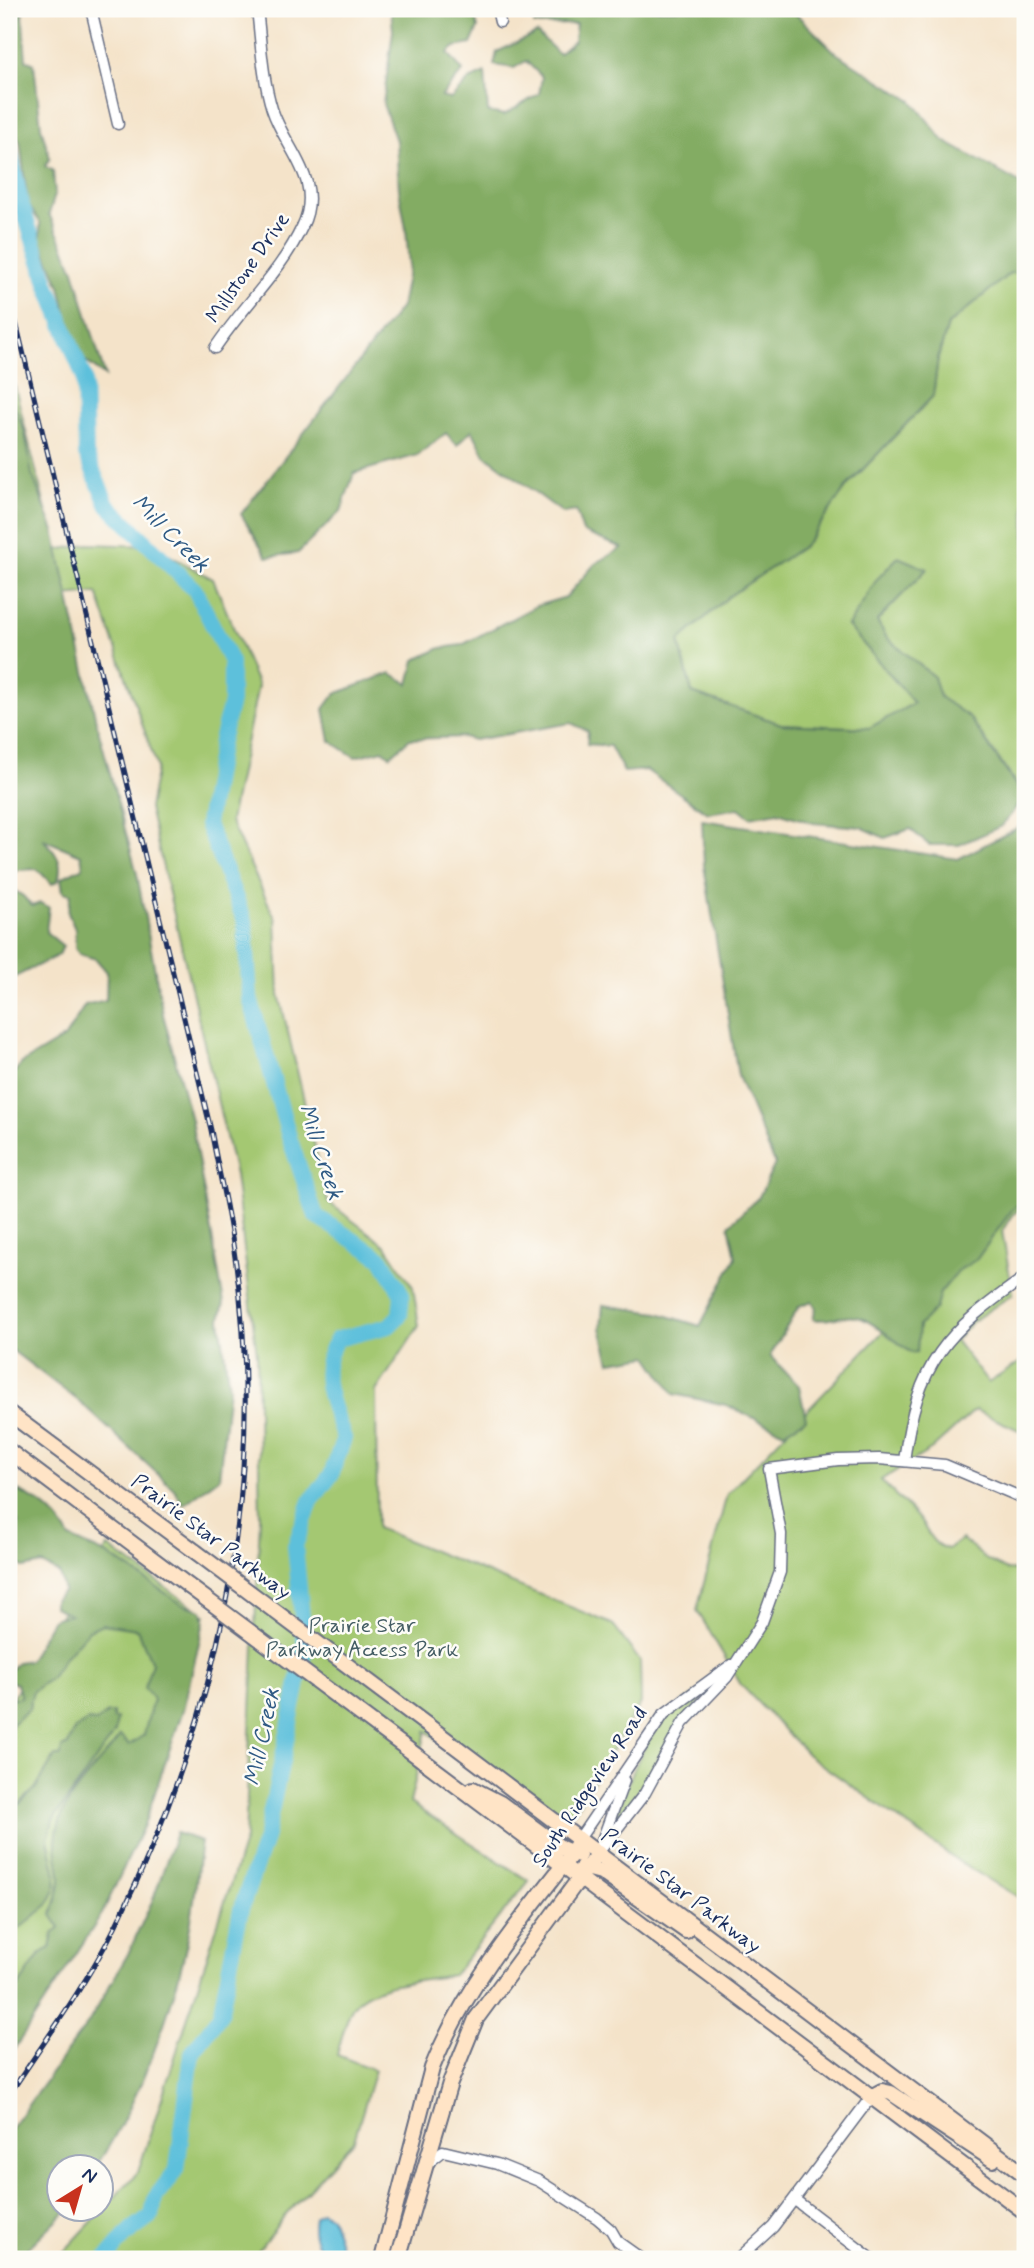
<svg xmlns="http://www.w3.org/2000/svg" width="1034" height="2268" viewBox="0 0 1034 2268" font-family="Mynerve,sans-serif">
	<rect width="100%" height="100%" fill="#fdfcf7"/>
	<filter id="ink" filterUnits="userSpaceOnUse"><feTurbulence type="fractalNoise" baseFrequency=".0143" numOctaves="2"/><feDisplacementMap in="SourceGraphic" scale="14" xChannelSelector="R" yChannelSelector="G"/><feConvolveMatrix kernelMatrix="1 2 1 2 8 2 1 2 1" color-interpolation-filters="sRGB"/></filter>
	<filter id="wash" filterUnits="userSpaceOnUse"><feTurbulence type="fractalNoise" baseFrequency=".00686" numOctaves="4" result="noise"/><feDisplacementMap in="SourceGraphic" scale="28" xChannelSelector="R" yChannelSelector="G"/><feGaussianBlur stdDeviation="1.57" result="paint"/><feColorMatrix in="noise" values="0 0 0 0 0 0 0 0 0 0 0 0 0 0 0 0 0 1.4 0 .05"/><feComposite in="paint" operator="in"/></filter>
	<g filter="url(#wash)">
		<rect width="100%" height="100%" fill="#f4e3c9"/>
		<g fill="#a4c872" stroke="#607c68" stroke-width="2">
			<path d="M 1010,273 L 1025,273 L 1025,796 L 969,717 L 939,697 L 934,677 L 887,638 L 877,621 L 927,568 L 848,626 L 914,703 L 869,728 L 781,724 L 692,693 L 679,641 L 728,597 L 805,545 L 848,485 L 933,396 L 938,358 L 948,325 Z"/>
			<path d="M 9,364 L 56,550 L 88,544 L 152,546 L 213,579 L 258,686 L 230,821 L 276,920 L 279,994 L 328,1202 L 386,1246 L 413,1287 L 419,1326 L 376,1391 L 377,1528 L 612,1624 L 640,1661 L 641,1703 L 579,1804 L 562,1827 L 426,1731 L 410,1803 L 529,1881 L 453,1975 C 425,1980 366,1982 352,2008 C 345,2022 341,2040 337,2055 L 375,2070 L 354,2140 L 283,2218 L 252,2259 L 57,2259 L 138,2172 L 245,1839 L 260,1519 L 257,1355 L 235,1175 L 149,808 L 157,767 L 97,593 L 9,601 Z"/>
			<path d="M 1025,1184 L 1025,1205 L 1012,1215 L 1002,1231 L 1013,1294 L 973,1321 L 955,1340 L 988,1383 L 1025,1359 L 1025,1433 L 975,1410 L 932,1449 L 881,1480 C 892,1493 906,1504 917,1517 C 928,1529 930,1545 948,1549 L 962,1539 L 987,1560 L 1007,1570 L 1025,1571 L 1025,1901 L 961,1863 L 808,1755 L 741,1685 L 697,1610 L 727,1494 Z"/>
			<path d="M 108,1547 L 205,1615 L 167,1743 L 9,2054 L 9,1701 L 26,1679 L 51,1629 Z"/>
			<path d="M 722,1678 L 677,1726 L 641,1788 L 611,1827 C 626,1790 641,1739 672,1711 C 686,1698 705,1689 722,1678 Z"/>
		</g>
		<g fill="#83ac64" stroke="#4f6e61" stroke-width="2">
			<path d="M 9,9 L 22,9 L 26,60 L 34,64 L 41,127 L 50,158 L 45,166 L 53,171 L 55,195 L 49,214 L 74,270 L 105,376 L 83,359 L 70,329 L 60,286 L 40,240 L 40,222 L 28,205 L 20,142 L 9,120 Z"/>
			<path d="M 391,9 L 473,9 L 478,28 L 471,44 L 455,47 L 448,53 L 463,71 L 441,97 L 451,99 L 469,80 L 485,73 L 488,112 L 504,115 L 539,94 L 542,77 L 526,61 L 514,68 L 494,65 L 497,52 L 537,33 L 559,54 L 574,41 L 576,24 L 534,25 L 535,9 L 791,9 L 836,53 L 912,101 L 944,141 L 1025,186 L 1025,273 L 1010,273 L 948,325 L 938,358 L 933,396 L 848,485 L 805,545 L 728,597 L 679,641 L 692,693 L 781,724 L 869,728 L 914,703 L 848,626 L 877,579 L 898,557 L 927,569 L 877,621 L 887,638 L 934,677 L 940,697 L 969,717 L 1024,797 L 1002,826 L 959,845 L 929,845 L 910,829 L 885,838 L 861,827 L 813,823 L 778,812 L 750,817 L 739,808 L 708,813 L 646,770 L 624,772 L 610,746 L 587,744 L 588,731 L 571,723 L 474,740 L 463,737 L 410,739 L 390,756 L 383,750 L 355,757 L 330,741 L 324,709 L 335,694 L 391,673 L 409,684 L 415,660 L 441,648 L 462,645 L 536,606 L 566,597 L 595,564 L 622,548 L 583,532 L 576,511 L 563,513 L 485,455 L 472,430 L 457,445 L 446,433 L 418,455 L 354,473 L 341,511 L 298,553 L 267,557 L 241,514 L 401,307 L 409,266 L 406,229 L 399,190 L 396,141 L 383,104 L 393,31 Z"/>
			<path d="M 9,392 L 25,432 L 32,474 L 54,531 L 96,721 L 137,874 L 163,1014 L 191,1120 L 224,1303 L 220,1319 L 229,1388 L 219,1478 L 183,1505 L 175,1490 L 80,1402 L 9,1348 L 9,1078 L 22,1063 L 65,1037 L 85,1005 L 106,1000 L 107,972 L 96,959 L 79,954 L 75,947 L 75,929 L 68,913 L 71,894 L 63,892 L 61,878 L 83,867 L 81,855 L 43,839 C 56,854 64,859 58,881 L 52,884 L 37,869 L 18,870 L 9,877 Z"/>
			<path d="M 702,820 L 958,859 L 1025,824 L 1025,1199 L 1011,1211 L 977,1259 L 958,1271 L 940,1293 L 936,1308 L 919,1326 L 917,1352 L 912,1353 C 900,1345 869,1318 857,1317 C 842,1314 826,1323 813,1319 L 816,1308 L 812,1301 L 799,1306 L 770,1356 L 799,1386 L 806,1419 L 784,1432 L 726,1405 L 674,1394 L 648,1356 L 610,1362 L 601,1328 L 603,1305 L 658,1313 L 700,1326 L 736,1257 L 729,1225 L 759,1197 L 775,1164 L 738,1076 L 704,866 Z"/>
			<path d="M 9,887 L 23,896 L 32,906 L 40,903 L 49,907 L 46,932 L 63,946 L 59,955 L 9,980 Z"/>
			<path d="M 9,1487 C 34,1497 58,1513 70,1538 L 112,1557 L 182,1604 L 202,1610 L 204,1622 L 183,1710 L 144,1825 L 102,1914 L 9,2057 L 9,2010 L 13,2006 L 14,1993 L 40,1954 L 50,1948 L 53,1934 L 60,1927 L 52,1915 C 55,1903 60,1890 60,1878 C 60,1866 55,1853 56,1840 C 59,1797 97,1769 120,1736 L 129,1745 L 144,1735 L 153,1699 L 144,1688 L 152,1663 L 137,1629 L 102,1624 L 89,1630 L 64,1658 L 51,1678 L 33,1691 L 29,1709 L 13,1723 L 9,1733 L 9,1699 L 21,1697 L 17,1684 L 9,1681 L 9,1671 L 18,1662 L 29,1660 L 53,1619 L 70,1614 L 54,1607 L 54,1600 L 64,1591 L 59,1573 L 42,1564 L 24,1568 L 9,1557 L 9,1547 L 15,1541 L 18,1522 L 9,1521 Z"/>
			<path d="M 108,1713 L 113,1713 L 113,1719 L 117,1719 L 115,1732 L 53,1820 L 48,1839 L 56,1874 L 55,1889 L 48,1905 L 9,1937 L 9,1823 L 14,1809 L 35,1789 L 55,1756 L 60,1756 L 62,1748 L 68,1745 L 74,1730 L 88,1721 L 96,1722 Z"/>
			<path d="M 176,1833 L 201,1841 C 197,1871 195,1902 189,1932 C 175,2006 138,2105 96,2166 L 60,2166 L 60,2208 L 68,2209 L 19,2257 L 9,2259 L 9,2131 L 88,2023 L 128,1954 L 154,1897 Z"/>
		</g>
		<path fill="#5dc0db" stroke="#3c789c" stroke-width="2" d="M 321,2212 L 331,2217 L 341,2246 L 339,2255 L 332,2258 C 315,2250 311,2234 314,2217 Z"/>
		<g fill="none" stroke-linecap="round" stroke-linejoin="round">
			<path stroke="#5dc0db" stroke-width="16" d="M 9,148 L 21,203 L 48,286 L 84,378 L 86,454 L 107,504 L 195,590 L 231,662 L 231,702 L 221,741 L 207,824 L 245,922 L 250,998 L 290,1140 L 316,1216 L 381,1258 L 402,1294 L 400,1315 L 389,1326 L 337,1339 C 315,1372 332,1405 344,1438 L 331,1475 L 311,1501 L 295,1546 L 305,1648 L 285,1747 L 265,1839 L 241,1909 L 220,2015 L 192,2053 L 177,2169 L 155,2198 L 152,2216 L 126,2235 L 106,2259"/>
		</g>
	</g>
	<g filter="url(#ink)">
		<g fill="none" stroke-linecap="round" stroke-linejoin="round">
			<defs>
				<g id="street">
					<path d="M 91,9 L 118,124"/>
					<path d="M 497,9 L 500,22"/>
					<path d="M 215,348 C 242,307 281,272 302,227 C 325,180 285,150 272,109 C 262,77 261,41 257,9"/>
					<path d="M 904,1461 C 917,1362 946,1332 1025,1277"/>
					<path d="M 579,1839 L 664,1714 L 731,1665"/>
					<path d="M 600,1846 L 624,1781"/>
					<path d="M 598,1853 L 645,1793 L 683,1723 L 727,1677 L 762,1622 L 780,1572 L 781,1534 L 769,1469 L 838,1460 L 879,1459 L 945,1465 L 1025,1499"/>
					<path d="M 428,2163 L 443,2151 L 497,2164 L 539,2181 L 597,2218 L 611,2230 L 618,2242 L 642,2259"/>
					<path d="M 795,2200 L 872,2259"/>
					<path d="M 738,2259 L 773,2227 L 871,2097"/>
					<path d="M 853,2259 L 860,2251"/>
				</g>
				<g id="secondary">
					<path d="M 9,1413 L 196,1552"/>
					<path d="M 9,1451 L 190,1587"/>
					<path d="M 427,1725 L 1025,2175"/>
					<path d="M 421,1759 L 1025,2212"/>
					<path d="M 473,1789 L 500,1803 L 561,1848 L 579,1855"/>
					<path d="M 582,1867 L 601,1872 L 686,1931"/>
					<path d="M 871,2097 L 882,2091 L 891,2093 L 993,2160"/>
					<path d="M 382,2259 L 432,2068 C 463,1990 520,1920 572,1854 L 579,1839"/>
					<path d="M 398,2259 L 450,2083 L 476,2019 L 598,1853"/>
				</g>
			</defs>
			<use href="#street" stroke="#676e83" stroke-width="13"/>
			<use href="#secondary" stroke="#676e83" stroke-width="18"/>
			<use href="#street" stroke="#fff" stroke-width="10"/>
			<use href="#secondary" stroke="#ffe4c6" stroke-width="14"/>
			<defs>
				<path id="rail" d="M 9,293 L 211,1130 C 218,1168 227,1206 233,1244 C 270,1476 220,1717 116,1925 C 86,1985 46,2039 9,2095"/>
			</defs>
			<use href="#rail" stroke="#1b2f5e" stroke-width="5"/>
			<use href="#rail" stroke="#fdfcf7" stroke-width="2.5" stroke-dasharray="8" stroke-linecap="butt"/>
			<defs>
				<g id="secondary-bridge">
					<path d="M 196,1552 L 427,1725"/>
					<path d="M 190,1587 L 421,1759"/>
				</g>
			</defs>
			<use href="#secondary-bridge" stroke="#676e83" stroke-width="18" stroke-linecap="butt"/>
			<use href="#secondary-bridge" stroke="#ffe4c6" stroke-width="14"/>
		</g>
	</g>
	<g text-anchor="middle" dominant-baseline="central" stroke-width="5" stroke-linejoin="round" paint-order="stroke">
		<g font-size="21" fill="#1b2f5e" stroke="#fdfcf7">
			<text transform="translate(248 268) rotate(-55)">Millstone Drive</text>
			<text transform="translate(211 1537) rotate(37)">Prairie Star Parkway</text>
			<text transform="translate(590 1787) rotate(-56)">South Ridgeview Road</text>
			<text transform="translate(681 1891) rotate(37)">Prairie Star Parkway</text>
		</g>
		<g font-size="21" fill="#445d64" stroke="#fdfcf7">
			<text x="362" y="1626">Prairie Star<tspan x="362" dy="24">Parkway Access Park</tspan></text>
		</g>
		<g font-size="23" font-style="italic" fill="#2f5a84" stroke="#fdfcf7">
			<text transform="translate(170 534) rotate(45)">Mill Creek</text>
			<text transform="translate(320 1152) rotate(72)">Mill Creek</text>
			<text transform="translate(263 1737) rotate(-78)">Mill Creek</text>
		</g>
	</g>
	<rect width="1034" height="2268" fill="none" stroke="#fdfcf7" stroke-width="35"/>
	<g transform="translate(80 2188) rotate(37)"><circle r="33" fill="#fdfcf7" stroke="#a3aaba" stroke-width="2"/>
	<path d="M0-5L12 26L0 18L-12 26Z" fill="#c8321e"/>
	<text y="-10" font-size="19" font-weight="bold" text-anchor="middle" fill="#1b2f5e">N</text>
	</g>
</svg>
